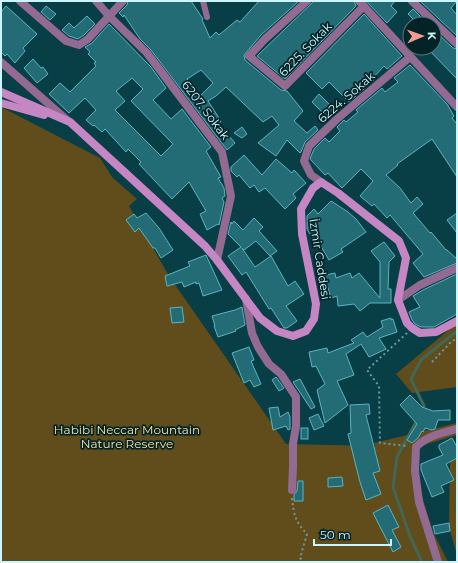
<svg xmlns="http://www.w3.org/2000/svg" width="458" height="563" viewBox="0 0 458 563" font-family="Montserrat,sans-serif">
	<rect width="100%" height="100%" fill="#083e45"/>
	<g fill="#604d1b">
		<path d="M 1,107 L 100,158 L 112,177 L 137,199 L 129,206 L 169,276 L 286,444 L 375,446 L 374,443 L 457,423 L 457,435 L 417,447 L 413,458 L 424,503 L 433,532 L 448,562 L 1,562 Z"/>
		<path d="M 457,323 L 457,387 L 412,393 L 396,374 Z"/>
		<path d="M 457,457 L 457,555 L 449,527 L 450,458 Z"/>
	</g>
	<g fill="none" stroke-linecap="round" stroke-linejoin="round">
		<g stroke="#406855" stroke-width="3">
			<path d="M 422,410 L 424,406 L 411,379 L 421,360 L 457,331"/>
			<path d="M 417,420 L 397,457 L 393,487 L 410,536 L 422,562"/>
		</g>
	</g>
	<g fill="#236c76" stroke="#59b5c2" fill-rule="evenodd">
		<path d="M 128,1 L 191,1 L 203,19 L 202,20 L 210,38 L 216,32 L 219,35 L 237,20 L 240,22 L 259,1 L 299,1 L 261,35 L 244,55 L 245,60 L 281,90 L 287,91 L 303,111 L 294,121 L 307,133 L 315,126 L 318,130 L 305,142 L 301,152 L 300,153 L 287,140 L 276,156 L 258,143 L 279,125 L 272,116 L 263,122 L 226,87 L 216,96 L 208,101 L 221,121 L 219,124 L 235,143 L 227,150 L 151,50 L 140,39 L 124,15 L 123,17 L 119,13 L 127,5 ZM 201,70 L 213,83 L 200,96 L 187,79 Z"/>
		<path d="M 314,1 L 354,1 L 356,6 L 285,79 L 257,56 Z"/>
		<path d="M 366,1 L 395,1 L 391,6 L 397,12 L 387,23 Z"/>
		<path d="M 420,1 L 457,1 L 451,8 L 457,15 L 457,36 Z"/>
		<path d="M 6,6 L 37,34 L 23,48 L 25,51 L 15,63 L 7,54 L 5,56 L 1,52 L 1,12 Z"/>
		<path d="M 46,6 L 56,14 L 50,20 L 41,12 Z"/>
		<path d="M 413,9 L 428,24 L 418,24 L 408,14 Z"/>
		<path d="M 364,14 L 402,56 L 387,69 L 384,66 L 372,79 L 374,80 L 349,102 L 329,82 L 322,89 L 306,73 Z"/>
		<path d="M 87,16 L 95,24 L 84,35 L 78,39 L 69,36 L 62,30 L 69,23 L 74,28 Z"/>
		<path d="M 109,24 L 151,67 L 166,88 L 153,100 L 171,119 L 182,109 L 211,147 L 206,151 L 221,177 L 218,178 L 224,188 L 225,196 L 222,198 L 224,202 L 219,225 L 218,224 L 207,230 L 200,214 L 206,211 L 189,182 L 172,199 L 139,164 L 141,162 L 128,149 L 126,152 L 105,129 L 102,132 L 94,125 L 93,126 L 86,120 L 96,110 L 85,98 L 69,113 L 49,94 L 60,83 L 70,92 L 96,66 L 94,63 L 96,62 L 88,54 L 90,52 L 85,47 L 92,43 ZM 132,78 L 143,89 L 131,101 L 173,144 L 161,156 L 115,110 L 125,101 L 116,91 Z"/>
		<path d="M 434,30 L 453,48 L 457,49 L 457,79 L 427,48 L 434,48 Z"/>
		<path d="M 33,59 L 41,68 L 43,67 L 48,74 L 37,83 L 24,68 Z"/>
		<path d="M 410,65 L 447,104 L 454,116 L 452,118 L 457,124 L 457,177 L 432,139 L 397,164 L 398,165 L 386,175 L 400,188 L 411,203 L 417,197 L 423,204 L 413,213 L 430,233 L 431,232 L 446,250 L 447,250 L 457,259 L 457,263 L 424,277 L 413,263 L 423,254 L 390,215 L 387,218 L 374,204 L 372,206 L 360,196 L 373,181 L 361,169 L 342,188 L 328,173 L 325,175 L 310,159 L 314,149 L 325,138 L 329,142 L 340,131 L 337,127 L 344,120 L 346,122 L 358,112 L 356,110 L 382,88 L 385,92 L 398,82 L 394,78 Z"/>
		<path d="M 319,94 L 337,112 L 329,119 L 312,102 Z"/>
		<path d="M 242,127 L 247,134 L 242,138 L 234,133 Z"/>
		<path d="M 244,155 L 262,175 L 276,159 L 292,173 L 294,170 L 306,183 L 293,194 L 296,198 L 285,209 L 265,188 L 259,192 L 254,185 L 250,188 L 239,175 L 237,177 L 231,171 L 231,167 Z"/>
		<path d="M 331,201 L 348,212 L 356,219 L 366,232 L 341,249 L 343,252 L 329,260 L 316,238 L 314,240 L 307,229 L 307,216 L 314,209 L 318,214 Z"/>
		<path d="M 146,213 L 159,228 L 173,250 L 161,258 L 155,248 L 153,248 L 139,228 L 135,232 L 126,220 L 134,214 L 137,218 Z"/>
		<path d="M 457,213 L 457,233 L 447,220 Z"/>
		<path d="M 254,218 L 263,227 L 259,231 L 277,251 L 270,256 L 256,241 L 244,250 L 242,248 L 255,267 L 271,256 L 288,286 L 295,281 L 304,294 L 286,306 L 297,321 L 287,328 L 284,328 L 271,308 L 269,309 L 246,272 L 242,275 L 228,256 L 241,247 L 228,234 L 231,222 L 232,224 L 234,221 L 243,230 Z"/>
		<path d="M 384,242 L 395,256 L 389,262 L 388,289 L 391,289 L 391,303 L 370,303 L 360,311 L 354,304 L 338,306 L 337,296 L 331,298 L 327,285 L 323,286 L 321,276 L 335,273 L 336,278 L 350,273 L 352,278 L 359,273 L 380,298 L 380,262 L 371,251 Z"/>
		<path d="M 206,255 L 222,290 L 203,296 L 199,283 L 196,284 L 196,282 L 184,287 L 182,282 L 167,286 L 165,276 L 190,266 L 188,262 Z"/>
		<path d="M 457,274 L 457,314 L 434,327 L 421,327 L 415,324 L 412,320 L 409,312 L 420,307 L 413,296 L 423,290 Z"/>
		<path d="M 182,307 L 184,322 L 172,323 L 170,308 Z"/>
		<path d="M 242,307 L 245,325 L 235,330 L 236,331 L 218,337 L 214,326 L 215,326 L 212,316 L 235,310 Z"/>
		<path d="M 391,318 L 391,320 L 393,319 L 397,332 L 379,338 L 386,349 L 369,357 L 361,344 L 346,354 L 354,375 L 337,381 L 348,405 L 325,423 L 317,390 L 325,384 L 316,366 L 312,367 L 309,352 L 327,348 L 328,353 L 354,343 L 351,340 L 363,332 L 367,337 L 383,327 L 381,321 Z"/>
		<path d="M 249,347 L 254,360 L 251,361 L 261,384 L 254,387 L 250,380 L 244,383 L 232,353 Z"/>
		<path d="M 276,377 L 284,388 L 279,391 L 272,380 Z"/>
		<path d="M 300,379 L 315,407 L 311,409 L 293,382 Z"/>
		<path d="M 410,395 L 422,407 L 433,411 L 450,410 L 450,420 L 438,420 L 435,429 L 432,430 L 425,428 L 423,432 L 422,431 L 418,438 L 412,443 L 407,440 L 417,424 L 400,405 Z"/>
		<path d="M 369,404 L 370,414 L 366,415 L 380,471 L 373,473 L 381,494 L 366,500 L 360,482 L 348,434 L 351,433 L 350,405 Z"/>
		<path d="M 278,407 L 280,417 L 288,412 L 290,417 L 290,429 L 288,430 L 286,426 L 273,430 L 269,408 Z"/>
		<path d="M 318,414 L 324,426 L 314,430 L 309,418 Z"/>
		<rect x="301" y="428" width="7" height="11"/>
		<path d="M 452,438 L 457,447 L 457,458 L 446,464 L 454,480 L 441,486 L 444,492 L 432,497 L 421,470 L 421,464 L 443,455 L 439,448 L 439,445 Z"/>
		<path d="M 342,477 L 343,486 L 328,487 L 328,478 Z"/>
		<path d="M 298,481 L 303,481 L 303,501 L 294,501 L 294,495 L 297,491 Z"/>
		<path d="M 388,505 L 399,527 L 392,530 L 401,547 L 393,552 L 373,513 Z"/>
		<path d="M 449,523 L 450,531 L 435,534 L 433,526 Z"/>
	</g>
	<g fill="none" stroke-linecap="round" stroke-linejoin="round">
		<g stroke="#6a9aa1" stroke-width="2" stroke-dasharray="2 3" stroke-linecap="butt">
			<path d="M 407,333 L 367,370 L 379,386 L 380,443 L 408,446"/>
			<path d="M 432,362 L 452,341 L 457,339"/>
			<path d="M 292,498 C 294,516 295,521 307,534 L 300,558 L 304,562"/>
		</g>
		<path stroke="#936a91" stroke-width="6" d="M 203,1 L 207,17"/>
		<g stroke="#936a91" stroke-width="8">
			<path d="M 20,1 L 66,41 L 79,45 L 88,39 L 123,1"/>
			<path d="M 96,1 L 109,16 L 147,53 L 222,152 L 231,196 L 217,260"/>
			<path d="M 307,1 L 265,39 L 249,56 L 285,86 L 364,6"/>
			<path d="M 359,1 L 457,107"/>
			<path d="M 412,1 L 457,44"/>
			<path d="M 1,62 L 67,120"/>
			<path d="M 321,182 L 311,175 L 304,161 L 309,146 L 337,119 L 410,57"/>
			<path d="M 246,299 L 252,333 L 258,347 L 269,364 L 281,374 L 296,397 L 296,426 L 293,444 L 293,466 L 292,490"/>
			<path d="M 398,300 L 420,285 L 457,268"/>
			<path d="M 438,562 L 419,502 L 415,471 L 416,447 C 427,436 441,433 457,429"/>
		</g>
		<g stroke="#c686c4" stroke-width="8">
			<path d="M 1,92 L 70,122 L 205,246 L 217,260 L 260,318 L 277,331 L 293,336 L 306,331 L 314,319 L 316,304 L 302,234 L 301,209 L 313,188 L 321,182 L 338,193 L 399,241 L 406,258 L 398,300 L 407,323 L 412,328 L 420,333 L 436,332 L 457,321"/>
			<path d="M 1,103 L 44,115"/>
		</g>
	</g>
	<g text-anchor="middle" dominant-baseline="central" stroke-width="3.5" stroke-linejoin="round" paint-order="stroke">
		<g font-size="12" fill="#cbf6fc" stroke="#042327">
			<text transform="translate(305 49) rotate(-46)">6225. Sokak</text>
			<text transform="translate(346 97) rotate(-41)">6224. Sokak</text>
			<text transform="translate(206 110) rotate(53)">6207. Sokak</text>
			<text transform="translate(320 259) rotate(81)">İzmir Caddesi</text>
		</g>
		<g font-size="12" fill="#f9e1a6" stroke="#042327">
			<text x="127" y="429">Habibi Neccar Mountain<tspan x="127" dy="14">Nature Reserve</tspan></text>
		</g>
	</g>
	<rect width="458" height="563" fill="none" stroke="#cbf6fc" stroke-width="4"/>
	<g transform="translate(422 36) rotate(88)"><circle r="19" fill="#042327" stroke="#54777c"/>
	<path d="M0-3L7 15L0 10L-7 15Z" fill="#f59c91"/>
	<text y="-6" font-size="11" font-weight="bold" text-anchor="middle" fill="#cbf6fc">K</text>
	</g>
	<path d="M314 539v6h77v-6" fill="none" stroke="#cbf6fc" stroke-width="2"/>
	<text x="320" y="539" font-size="12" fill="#cbf6fc" stroke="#042327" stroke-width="3" paint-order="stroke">50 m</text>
</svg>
